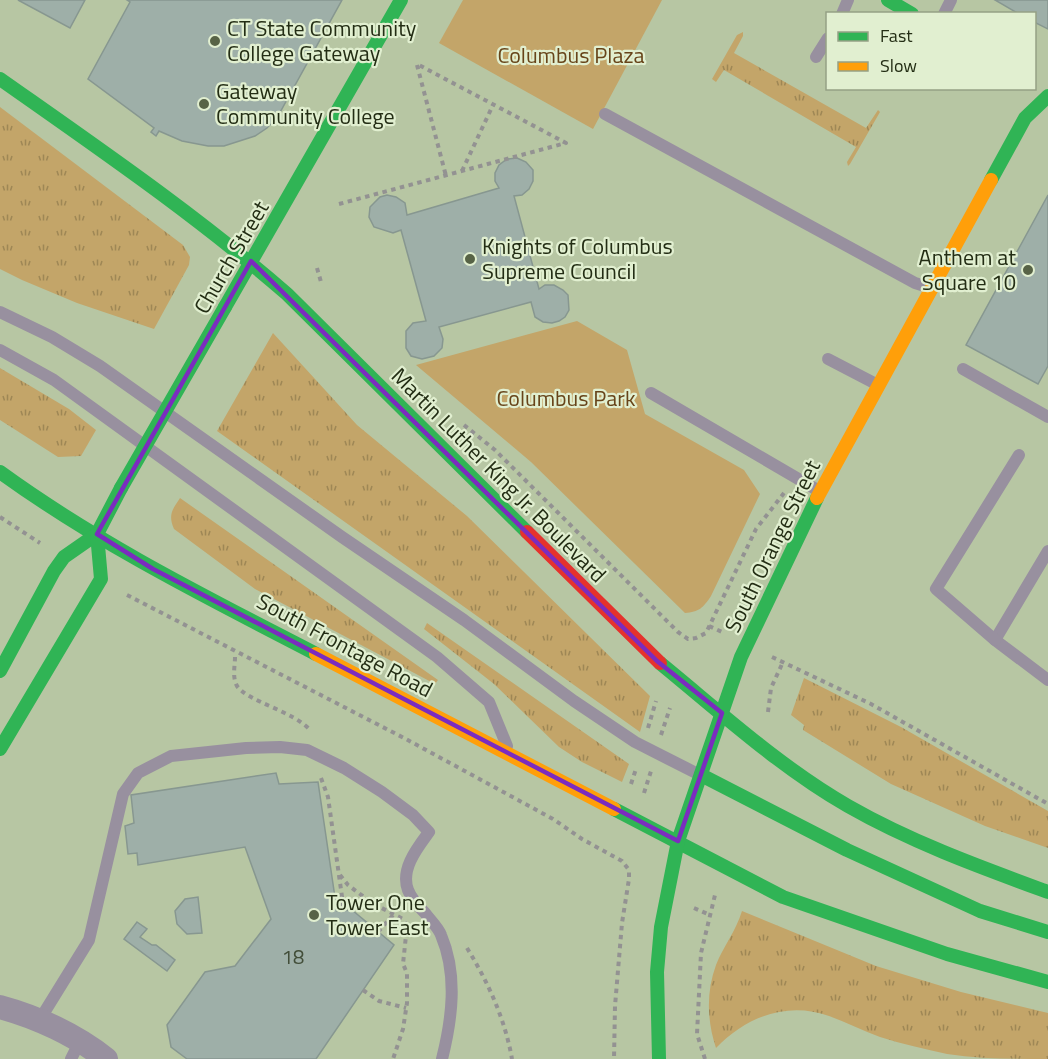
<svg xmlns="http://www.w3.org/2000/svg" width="1048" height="1059" viewBox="0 0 1048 1059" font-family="'Titillium Web',sans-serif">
	<defs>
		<pattern id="grass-tufts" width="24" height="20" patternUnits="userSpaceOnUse" patternTransform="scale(1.5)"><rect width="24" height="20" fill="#c3a569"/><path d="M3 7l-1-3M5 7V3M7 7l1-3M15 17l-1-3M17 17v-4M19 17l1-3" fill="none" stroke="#9e8755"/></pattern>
	</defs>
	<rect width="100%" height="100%" fill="#b7c6a3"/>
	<g fill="url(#grass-tufts)">
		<path d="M 743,32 L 743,36 L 734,53 L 866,128 L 878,110 L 880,112 L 850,164 L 848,166 L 847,162 L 856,147 L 724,70 L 716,82 L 712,79 L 737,35 Z"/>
		<path d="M 0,107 L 183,245 L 190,257 L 189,265 L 154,329 L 77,303 L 22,280 L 0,269 Z"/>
		<path d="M 273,333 L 357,425 L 467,516 L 650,696 L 640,732 L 217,431 Z"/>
		<path d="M 0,368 L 69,409 L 96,430 L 81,456 L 58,457 L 0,420 Z"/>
		<path d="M 180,498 L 438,680 L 435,684 L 255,589 L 174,529 C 168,515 172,510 180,498 Z"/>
		<path d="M 427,623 L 629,764 L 622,782 L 582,762 L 559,747 L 494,684 L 424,629 Z"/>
		<path d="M 804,678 L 901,727 L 1048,811 L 1048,848 L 985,826 L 891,784 L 803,730 L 804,725 L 791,715 Z"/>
		<path d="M 742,911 L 876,966 L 961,992 L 1048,1013 L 1048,1059 C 1014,1059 980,1059 947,1054 C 925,1049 902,1044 880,1037 C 863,1031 846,1022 829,1016 C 787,1001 746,1017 716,1048 C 707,1021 706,992 716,965 C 723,947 736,931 742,911 Z"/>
	</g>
	<g fill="#c3a569">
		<path d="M 463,0 L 662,0 L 593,129 L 439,43 Z"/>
		<path d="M 577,321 L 627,350 L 645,414 L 744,470 L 760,494 L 711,596 C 703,608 699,612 685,613 L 531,462 L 416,365 Z"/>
	</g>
	<g fill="#9eafa8" stroke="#879790" stroke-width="1.5">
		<path d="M 18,0 L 85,0 L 70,28 Z"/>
		<path d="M 127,0 L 342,0 L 278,116 L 267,128 L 255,136 L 224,146 L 208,146 L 182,141 L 159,131 L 156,136 L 151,132 L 154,128 L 88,79 L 130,2 Z"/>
		<path d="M 995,0 L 1048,0 L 1048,29 L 1034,22 L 1034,14 L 1019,14 Z"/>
		<path d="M 517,158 L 526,162 L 533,170 L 533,181 L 529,189 L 522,195 L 514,196 L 539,289 L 545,285 L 554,285 L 563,290 L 568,295 L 569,310 L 565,317 L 559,321 L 552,323 L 543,322 L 535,317 L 531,302 L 439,327 L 443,339 L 442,348 L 434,356 L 422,359 L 411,356 L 406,348 L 406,331 L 413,323 L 426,321 L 401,230 L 393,233 L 374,227 L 369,217 L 370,207 L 380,197 L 387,195 L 396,197 L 405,203 L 407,215 L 499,188 L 495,181 L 495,173 L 499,165 L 507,159 Z"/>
		<path d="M 1048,195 L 1048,366 L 1038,384 L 966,345 Z"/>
		<path d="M 276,773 L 279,784 L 318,782 L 337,911 L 352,910 L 394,945 L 316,1059 L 187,1059 L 171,1047 L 167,1025 L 205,972 L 235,966 L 271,919 L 245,847 L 138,865 L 137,853 L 128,854 L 125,826 L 134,823 L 131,795 Z"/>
		<path d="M 198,897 L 202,933 L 187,934 L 177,924 L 175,911 L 185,899 Z"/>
		<path d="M 137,922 L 147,929 L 140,937 L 152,945 L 156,945 L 175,960 L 167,971 L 124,939 Z"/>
	</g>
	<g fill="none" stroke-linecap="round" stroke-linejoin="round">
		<g stroke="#939292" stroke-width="4" stroke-dasharray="4.5 4.5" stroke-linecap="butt">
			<path d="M 417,65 L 446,176"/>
			<path d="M 462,171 L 493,105"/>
			<path d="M 339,204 L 566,143 L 417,64"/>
			<path d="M 317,268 L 321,282"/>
			<path d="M 464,425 L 495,450 L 678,632 L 688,639 L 696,638 L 706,633 L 756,529 L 784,493"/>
			<path d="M 0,517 L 40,543"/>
			<path d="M 127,595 L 404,738 L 553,819 L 582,839 L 622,861 L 629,870 L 629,879 L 622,923 L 615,1006 L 614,1059"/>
			<path d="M 709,626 L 722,632"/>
			<path d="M 235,657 C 235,666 232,677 237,686 C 248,702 294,711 311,731"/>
			<path d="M 772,657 L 871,704 L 1048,804"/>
			<path d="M 768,712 L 771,688 L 783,662"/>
			<path d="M 648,728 L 656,701"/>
			<path d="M 661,735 L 670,708"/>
			<path d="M 321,778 L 328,797 L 344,911"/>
			<path d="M 631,784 L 636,769"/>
			<path d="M 644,793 L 651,771"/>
			<path d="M 340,875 L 348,885 L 372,903 L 403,919 L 407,926 L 403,964 L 407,973 L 407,1003 L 403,1029 L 393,1059"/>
			<path d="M 694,908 L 710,915"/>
			<path d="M 378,932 L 394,914"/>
			<path d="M 467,948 C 488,982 505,1019 512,1059"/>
			<path d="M 363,990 L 379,1001 L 406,1008"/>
			<path d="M 705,1059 L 697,1034 L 701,953 L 715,895"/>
		</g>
		<g stroke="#98909f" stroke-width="12">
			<path d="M 842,14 L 848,0"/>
			<path d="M 944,14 L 951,0"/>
			<path d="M 816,57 L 828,38"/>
			<path d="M 605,114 L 915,283 L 931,288"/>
			<path d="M 0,312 L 52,337 L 100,366 L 342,537 L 464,620 L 574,701 L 635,742 L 698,774"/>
			<path d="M 0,350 L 54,380 L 437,657 L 489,702 L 507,746"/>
			<path d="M 828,359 L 878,385"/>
			<path d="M 963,369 L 1048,417"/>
			<path d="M 651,393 L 819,491"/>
			<path d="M 1048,551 L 995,640 L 1048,680"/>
			<path d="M 995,640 L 936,589 L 1019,455"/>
			<path d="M 39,1021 L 89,940 L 123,794 L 138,773 L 171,756 L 246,748 L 280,747 L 307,750 L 344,768 L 382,792 L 413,815 L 429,832 C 418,847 400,869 408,890 C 411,898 419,907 425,913 C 430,920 438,927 441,935 C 458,975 452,1019 442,1059"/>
			<path d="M 71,1059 L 80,1041"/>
		</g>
		<path stroke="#98909f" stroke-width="24" d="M 0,1007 C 37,1017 76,1035 106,1059"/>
		<g stroke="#30b455" stroke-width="14">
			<path d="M 888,0 L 912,14"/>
			<path d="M 0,79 C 98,148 196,215 287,294 L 527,532"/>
			<path d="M 991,180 L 1025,118 L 1048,96"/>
			<path d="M 225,307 L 401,0"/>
			<path d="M 0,472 C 99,544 208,598 316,654"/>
			<path d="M 97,534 L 121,488"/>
			<path d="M 660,663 C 720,712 780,767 848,806 C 911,842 980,867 1048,892"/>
			<path d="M 0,671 L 54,571 L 64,557 L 97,534"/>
			<path d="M 0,749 L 101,579 L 97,534"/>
			<path d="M 701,775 L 847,850 L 980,911 L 1048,932"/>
			<path d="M 614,809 L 783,897 L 947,954 L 1048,982"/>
			<path d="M 659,1059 L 657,972 L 661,927 L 678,841 L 741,657 L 817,498"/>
		</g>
		<g stroke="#ff9f0a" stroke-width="14">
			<path d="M 817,498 L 991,180"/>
			<path d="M 316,654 L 614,809"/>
		</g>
		<path stroke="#e5322d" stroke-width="14" d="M 527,532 L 660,663"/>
		<path stroke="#30b455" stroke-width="14" d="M 121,488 L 225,307"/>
	</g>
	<path fill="none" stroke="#7b2cbf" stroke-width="4.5" stroke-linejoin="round" d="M 251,261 L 657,661 L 722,713 L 678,841 L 153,569 L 97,534 Z"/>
	<g fill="#576346" stroke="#e1efd0" stroke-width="2">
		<circle cx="215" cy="41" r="6"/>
		<circle cx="204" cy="104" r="6"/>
		<circle cx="470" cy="259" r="6"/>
		<circle cx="1028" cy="270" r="6"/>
		<circle cx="314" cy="915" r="6"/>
	</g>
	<g text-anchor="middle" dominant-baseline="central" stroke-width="4.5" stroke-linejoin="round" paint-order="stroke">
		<g font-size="20" fill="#424e39">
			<text x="293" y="956">18</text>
		</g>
		<g font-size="22" fill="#232d14" stroke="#e1efd0" text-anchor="start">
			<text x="227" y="28">CT State Community<tspan x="227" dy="25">College Gateway</tspan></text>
			<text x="216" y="91">Gateway<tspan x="216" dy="25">Community College</tspan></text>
			<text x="482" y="246">Knights of Columbus<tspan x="482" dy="25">Supreme Council</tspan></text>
			<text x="1016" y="257" text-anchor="end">Anthem at<tspan x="1016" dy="25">Square 10</tspan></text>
			<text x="326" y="902">Tower One<tspan x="326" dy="25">Tower East</tspan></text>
		</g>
		<g font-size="22" fill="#674419" stroke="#e1efd0">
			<text x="571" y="55">Columbus Plaza</text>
			<text x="566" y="398">Columbus Park</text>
		</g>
		<g font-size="22" fill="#232d14" stroke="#e1efd0">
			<text transform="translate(231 257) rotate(-60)">Church Street</text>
			<text transform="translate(499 475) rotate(45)">Martin Luther King Jr. Boulevard</text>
			<text transform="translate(772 546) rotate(-64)">South Orange Street</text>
			<text transform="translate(345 645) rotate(28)">South Frontage Road</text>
		</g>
	</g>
	<rect x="826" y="12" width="210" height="78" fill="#e1efd0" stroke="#95a185" stroke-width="1.5"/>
	<rect x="838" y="32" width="30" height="9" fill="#30b455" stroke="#95a185" stroke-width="1.5"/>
	<text x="880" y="42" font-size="18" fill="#232d14">Fast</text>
	<rect x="838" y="62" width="30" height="9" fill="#ff9f0a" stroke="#95a185" stroke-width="1.5"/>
	<text x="880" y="72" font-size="18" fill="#232d14">Slow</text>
</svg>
